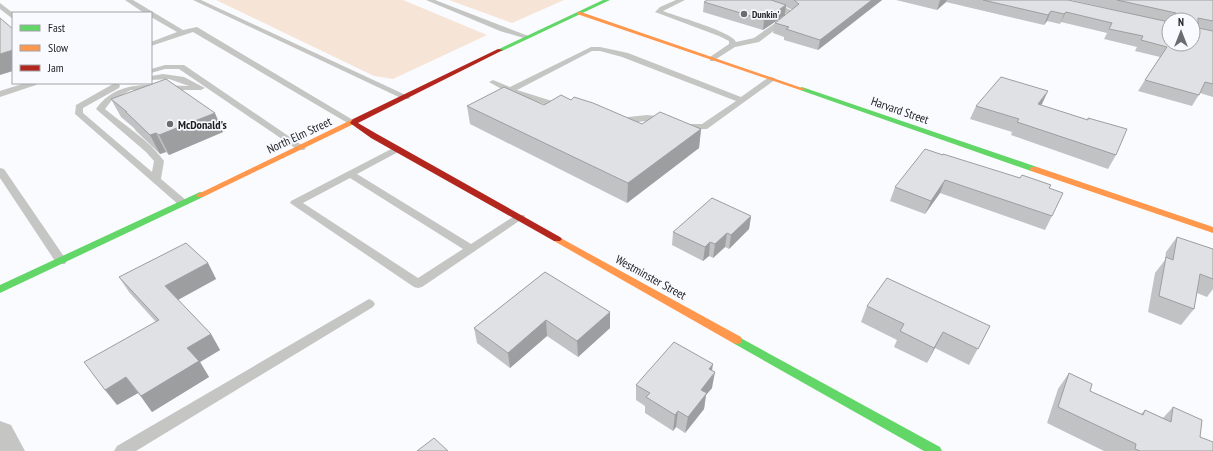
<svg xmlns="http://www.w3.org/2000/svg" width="1213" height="451" viewBox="0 0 1213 451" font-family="'PT Sans Narrow',sans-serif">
	<rect width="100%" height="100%" fill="#fafbfe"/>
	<g fill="#f6e5d6">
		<path d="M 216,0 L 403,0 L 487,35 L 393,79 L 374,76 Z"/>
		<path d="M 449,0 L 564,0 L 512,23 Z"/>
	</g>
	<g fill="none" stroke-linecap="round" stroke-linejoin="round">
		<g fill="#c5c5c4" fill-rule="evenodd">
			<path d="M 125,0 L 133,0 L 183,30 L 197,27 L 358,123 L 357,125 L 351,125 L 193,32 L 151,46 L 151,42 L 177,32 L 151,17 L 151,13 L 144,13 Z"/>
			<path d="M 193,0 L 201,0 L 410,97 L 409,99 L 403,99 Z"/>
			<path d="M 426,0 L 435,0 L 531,37 L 527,39 L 500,31 Z"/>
			<path d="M 676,0 L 685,0 L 663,11 C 675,16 733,32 736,42 L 754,38 L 788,14 L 744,0 C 758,0 786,4 796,14 L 759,42 L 735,47 L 713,61 L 710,61 L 710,57 L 729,44 L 729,41 L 719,36 L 655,12 L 660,7 Z"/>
			<path d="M 0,3 L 13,13 L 13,19 L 0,9 Z"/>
			<path d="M 591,47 L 600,47 L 628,53 L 741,97 L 769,77 L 772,77 L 776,79 L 707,129 L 684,130 L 679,127 L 684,124 L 702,124 L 736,101 L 622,57 L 600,51 L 592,51 L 517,90 L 565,105 L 566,107 L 565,109 L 559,109 L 507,92 L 489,82 L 493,80 L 510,87 Z"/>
			<path d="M 165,65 L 184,65 L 306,148 L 304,150 L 298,150 L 179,69 L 165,69 L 151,73 L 151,69 Z"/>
			<path d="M 163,74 L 184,77 L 205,88 L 201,90 L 131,90 L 112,100 L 105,109 C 124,125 149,140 164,161 L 161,179 L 187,201 L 188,203 L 187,205 L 179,205 L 75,114 L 76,105 L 113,84 L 119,84 L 120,86 L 119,88 L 83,108 L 83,113 L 152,172 L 154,161 L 146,152 L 96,109 C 119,77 155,86 189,86 L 169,79 L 151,80 L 151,76 Z"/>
			<path d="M 25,83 L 37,83 L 36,85 L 0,97 L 0,91 Z"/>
			<path d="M 647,115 L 667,117 L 668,119 L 664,122 L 647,121 L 619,124 L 615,121 L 619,118 Z"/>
			<path d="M 397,146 L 400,147 L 402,149 L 400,151 L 357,174 L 471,244 L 516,215 L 524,215 L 525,217 L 422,287 L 418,288 L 414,287 L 290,203 L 291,201 ZM 350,178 L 463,249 L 418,278 L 303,203 Z"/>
			<path d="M 0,168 L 4,169 L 65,258 L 67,261 L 65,264 L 57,264 L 0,178 Z"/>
			<path d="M 369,299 L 373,301 L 375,304 L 373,307 L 136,451 L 114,451 L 117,446 Z"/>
		</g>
		<path fill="#c5c5c4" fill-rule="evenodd" d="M 0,421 L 11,425 L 25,451 L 0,451 Z"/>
		<g fill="#63d668" fill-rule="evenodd">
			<path d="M 603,0 L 610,0 L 502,51 L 497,50 Z"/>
			<path d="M 802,87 L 1037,167 L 1038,169 L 1034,171 L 1031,171 L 800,90 L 800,88 Z"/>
			<path d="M 200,192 L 203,193 L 204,195 L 203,197 L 0,293 L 0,285 Z"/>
			<path d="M 737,336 L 940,447 L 942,451 L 924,451 L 733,343 L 732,340 L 733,337 Z"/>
		</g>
		<g fill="#ff974d" fill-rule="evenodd">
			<path d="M 577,12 L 581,12 L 805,89 L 804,90 L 800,90 L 577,14 Z"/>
			<path d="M 353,119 L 356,119 L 360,121 L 203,197 L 197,197 L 196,195 Z"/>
			<path d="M 1031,167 L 1037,167 L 1213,227 L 1213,233 L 1031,171 L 1030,169 Z"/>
			<path d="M 557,236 L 741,337 L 742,340 L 741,343 L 737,344 L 733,343 L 554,241 L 552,239 Z"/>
		</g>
		<path fill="#b3261e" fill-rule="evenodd" d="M 498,49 L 503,50 L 358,123 L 377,134 L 560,237 L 562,239 L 560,241 L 554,241 L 371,138 L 350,123 L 353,119 Z"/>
	</g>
	<g fill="#c1c2c4" fill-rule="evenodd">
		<path d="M 707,0 L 882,0 L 818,50 L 784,40 L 784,37 L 773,33 L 775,23 L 793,10 L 786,7 L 785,15 L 763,30 L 703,12 L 704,2 Z"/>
		<path d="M 896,0 L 1068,0 L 1120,11 L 1071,0 L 1213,0 L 1213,97 L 1200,93 L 1192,106 L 1138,91 L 1145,80 L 1160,57 L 1135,51 L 1137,47 L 1104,39 L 1107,33 L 1061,22 L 1060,24 L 1047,21 L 1044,25 L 946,2 L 937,10 ZM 1169,20 L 1193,20 L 1169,44 Z"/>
		<path d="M 111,99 L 223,132 L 169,155 L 166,152 L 160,154 L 136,131 L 134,128 L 121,117 Z"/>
		<path d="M 571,100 L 642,124 L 701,129 L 699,148 L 627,203 L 470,124 L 467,106 L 544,105 Z"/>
		<path d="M 1042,104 L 1041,105 L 1116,155 L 1108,169 L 1011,135 L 1012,132 L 970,119 L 976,106 Z"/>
		<path d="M 943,155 L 1049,188 L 1052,216 L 1045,230 L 940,193 L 925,214 L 890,201 L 895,187 Z"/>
		<path d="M 751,216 L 749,229 L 729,249 L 725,247 L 713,258 L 709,256 L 703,261 L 672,245 L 673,232 Z"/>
		<path d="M 1177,237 L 1213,249 L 1213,289 L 1207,297 L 1197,293 L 1194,309 L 1181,325 L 1148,312 L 1155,273 L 1165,260 L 1166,252 Z"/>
		<path d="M 208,263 L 216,279 L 178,300 L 211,334 L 220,350 L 200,362 L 209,377 L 152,412 L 138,393 L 117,405 L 156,322 L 129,292 L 119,277 Z"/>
		<path d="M 545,272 L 610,328 L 578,357 L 547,336 L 510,368 L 477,343 L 474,328 Z"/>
		<path d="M 867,306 L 990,326 L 969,365 L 935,348 L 927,363 L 894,347 L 897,340 L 861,322 Z"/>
		<path d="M 712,370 L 712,388 L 706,395 L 704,409 L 685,433 L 676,427 L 673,431 L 645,413 L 645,406 L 636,400 L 636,385 Z"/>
		<path d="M 1069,373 L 1090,391 L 1141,414 L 1145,410 L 1163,418 L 1173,407 L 1213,451 L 1104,451 L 1047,423 L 1058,389 Z"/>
	</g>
	<g fill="#9d9ea0">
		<path d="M 872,0 L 882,0 L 818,50 L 820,40 Z"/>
		<path d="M 940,0 L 947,0 L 946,2 L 937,10 Z"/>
		<path d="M 786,5 L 785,15 L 763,30 L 764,20 Z"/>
		<path d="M 1051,11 L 1047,21 L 1044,25 L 1048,15 Z"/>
		<path d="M 1066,12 L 1060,24 L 1064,14 Z"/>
		<path d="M 13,50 L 13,71 L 0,75 L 0,54 Z"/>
		<path d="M 1048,91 L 1042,104 L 1032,117 L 1038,104 Z"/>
		<path d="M 215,113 L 223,132 L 169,155 L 159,135 Z"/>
		<path d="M 701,129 L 699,148 L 627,203 L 628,183 Z"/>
		<path d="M 156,133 L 166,152 L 160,154 L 150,135 Z"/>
		<path d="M 945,180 L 940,193 L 925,214 L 931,201 Z"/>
		<path d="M 751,216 L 749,229 L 729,249 L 731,235 Z"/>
		<path d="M 727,233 L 725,247 L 713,258 L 715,244 Z"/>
		<path d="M 710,242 L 709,256 L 703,261 L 705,247 Z"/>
		<path d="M 208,263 L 216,279 L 174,302 L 165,286 Z"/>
		<path d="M 610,312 L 610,328 L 578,357 L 577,341 Z"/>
		<path d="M 546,320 L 547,336 L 510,368 L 508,353 Z"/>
		<path d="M 943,332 L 935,348 L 927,363 L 934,348 Z"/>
		<path d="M 211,334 L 220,350 L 200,362 L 209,377 L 152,412 L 141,396 L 187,348 Z"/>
		<path d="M 713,364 L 711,378 L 715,372 L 712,388 L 706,395 L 704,409 L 685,433 L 688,417 L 701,390 L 709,369 Z"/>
		<path d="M 126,377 L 138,393 L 117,405 L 105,390 Z"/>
		<path d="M 678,411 L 676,427 L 673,431 L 675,415 Z"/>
	</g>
	<g fill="#e0e1e4" stroke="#9d9ea0">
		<path d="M 707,0 L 771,0 L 786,5 L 764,20 L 704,2 Z"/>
		<path d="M 794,0 L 872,0 L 820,40 L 786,29 L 789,27 L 775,23 L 799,4 Z"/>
		<path d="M 983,0 L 1068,0 L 1169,22 L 1169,44 L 1193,44 L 1193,20 L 1176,20 L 1176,13 L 1117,0 L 1213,0 L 1213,21 L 1198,18 L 1198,28 L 1213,31 L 1213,84 L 1205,82 L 1199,95 L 1145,80 L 1167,47 L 1141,40 L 1143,36 L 1109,29 L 1112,23 L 1066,12 L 1064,14 L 1051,11 L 1048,15 Z"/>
		<path d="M 0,18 L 13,29 L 13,50 L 0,54 Z"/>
		<path d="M 1001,77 L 1048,91 L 1038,104 L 1088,120 L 1088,118 L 1127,129 L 1116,155 L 1017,122 L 1019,119 L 976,106 Z"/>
		<path d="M 166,79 L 215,113 L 159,135 L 156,133 L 150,135 L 126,112 L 127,112 L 111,99 Z"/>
		<path d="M 504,87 L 544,105 L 561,95 L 571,100 L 574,97 L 593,103 L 642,124 L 660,112 L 701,129 L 628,183 L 467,106 Z"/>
		<path d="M 925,149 L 943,155 L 943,154 L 1020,178 L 1022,175 L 1051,185 L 1049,188 L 1063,193 L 1052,216 L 945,180 L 931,201 L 895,187 Z"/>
		<path d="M 712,198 L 751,216 L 731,235 L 727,233 L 715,244 L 710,242 L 705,247 L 673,232 Z"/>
		<path d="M 1177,237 L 1213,249 L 1213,279 L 1200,274 L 1194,309 L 1159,296 L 1166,257 L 1173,260 Z"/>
		<path d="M 186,243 L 208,263 L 165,286 L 211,334 L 187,348 L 199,361 L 141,396 L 126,377 L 105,390 L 84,362 L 159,320 L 119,277 Z"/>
		<path d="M 545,272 L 610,312 L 577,341 L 546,320 L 508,353 L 474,328 Z"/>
		<path d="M 887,278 L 990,326 L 978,349 L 943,332 L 934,348 L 900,331 L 904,324 L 867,306 Z"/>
		<path d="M 674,342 L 713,364 L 709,369 L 715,372 L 701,390 L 707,393 L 688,417 L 678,411 L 675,415 L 646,397 L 650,393 L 636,385 Z"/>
		<path d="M 1069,373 L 1092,384 L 1090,391 L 1143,415 L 1145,410 L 1171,422 L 1173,407 L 1202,420 L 1200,437 L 1213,442 L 1213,451 L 1140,451 L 1135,449 L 1136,444 L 1058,407 Z"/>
		<path d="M 434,438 L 448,451 L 417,451 Z"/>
	</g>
	<g fill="#6b6c70" stroke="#f9faff" stroke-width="1.5">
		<circle cx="744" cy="14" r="4"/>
		<circle cx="170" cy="124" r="4"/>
	</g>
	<g text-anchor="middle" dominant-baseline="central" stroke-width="3.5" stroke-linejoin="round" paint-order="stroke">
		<g font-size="10" font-weight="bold" fill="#1e1f23" stroke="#f9faff" text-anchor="start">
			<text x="752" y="14">Dunkin'</text>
		</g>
		<g font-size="12" fill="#1e1f23" stroke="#f9faff">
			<text transform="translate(900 110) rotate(19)">Harvard Street</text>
			<text transform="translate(299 135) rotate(-25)">North Elm Street</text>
			<text transform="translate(651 277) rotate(29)">Westminster Street</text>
		</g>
		<g font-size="12" font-weight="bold" fill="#1e1f23" stroke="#f9faff" text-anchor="start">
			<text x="178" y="124">McDonald's</text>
		</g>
	</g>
	<rect x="12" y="12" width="140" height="72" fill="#f9faff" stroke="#a1a2a7"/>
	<rect x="20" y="25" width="20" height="6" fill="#63d668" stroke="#a1a2a7"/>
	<text x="48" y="32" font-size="12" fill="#1e1f23">Fast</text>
	<rect x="20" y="45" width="20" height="6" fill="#ff974d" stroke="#a1a2a7"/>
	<text x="48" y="52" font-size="12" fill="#1e1f23">Slow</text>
	<rect x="20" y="65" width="20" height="6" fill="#b3261e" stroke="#a1a2a7"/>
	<text x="48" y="72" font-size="12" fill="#1e1f23">Jam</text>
	<g transform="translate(1181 32)"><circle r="19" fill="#f9faff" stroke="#a1a2a7"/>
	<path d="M0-3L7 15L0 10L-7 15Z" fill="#6b6c70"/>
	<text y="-6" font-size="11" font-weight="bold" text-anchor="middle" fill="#1e1f23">N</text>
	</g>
</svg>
